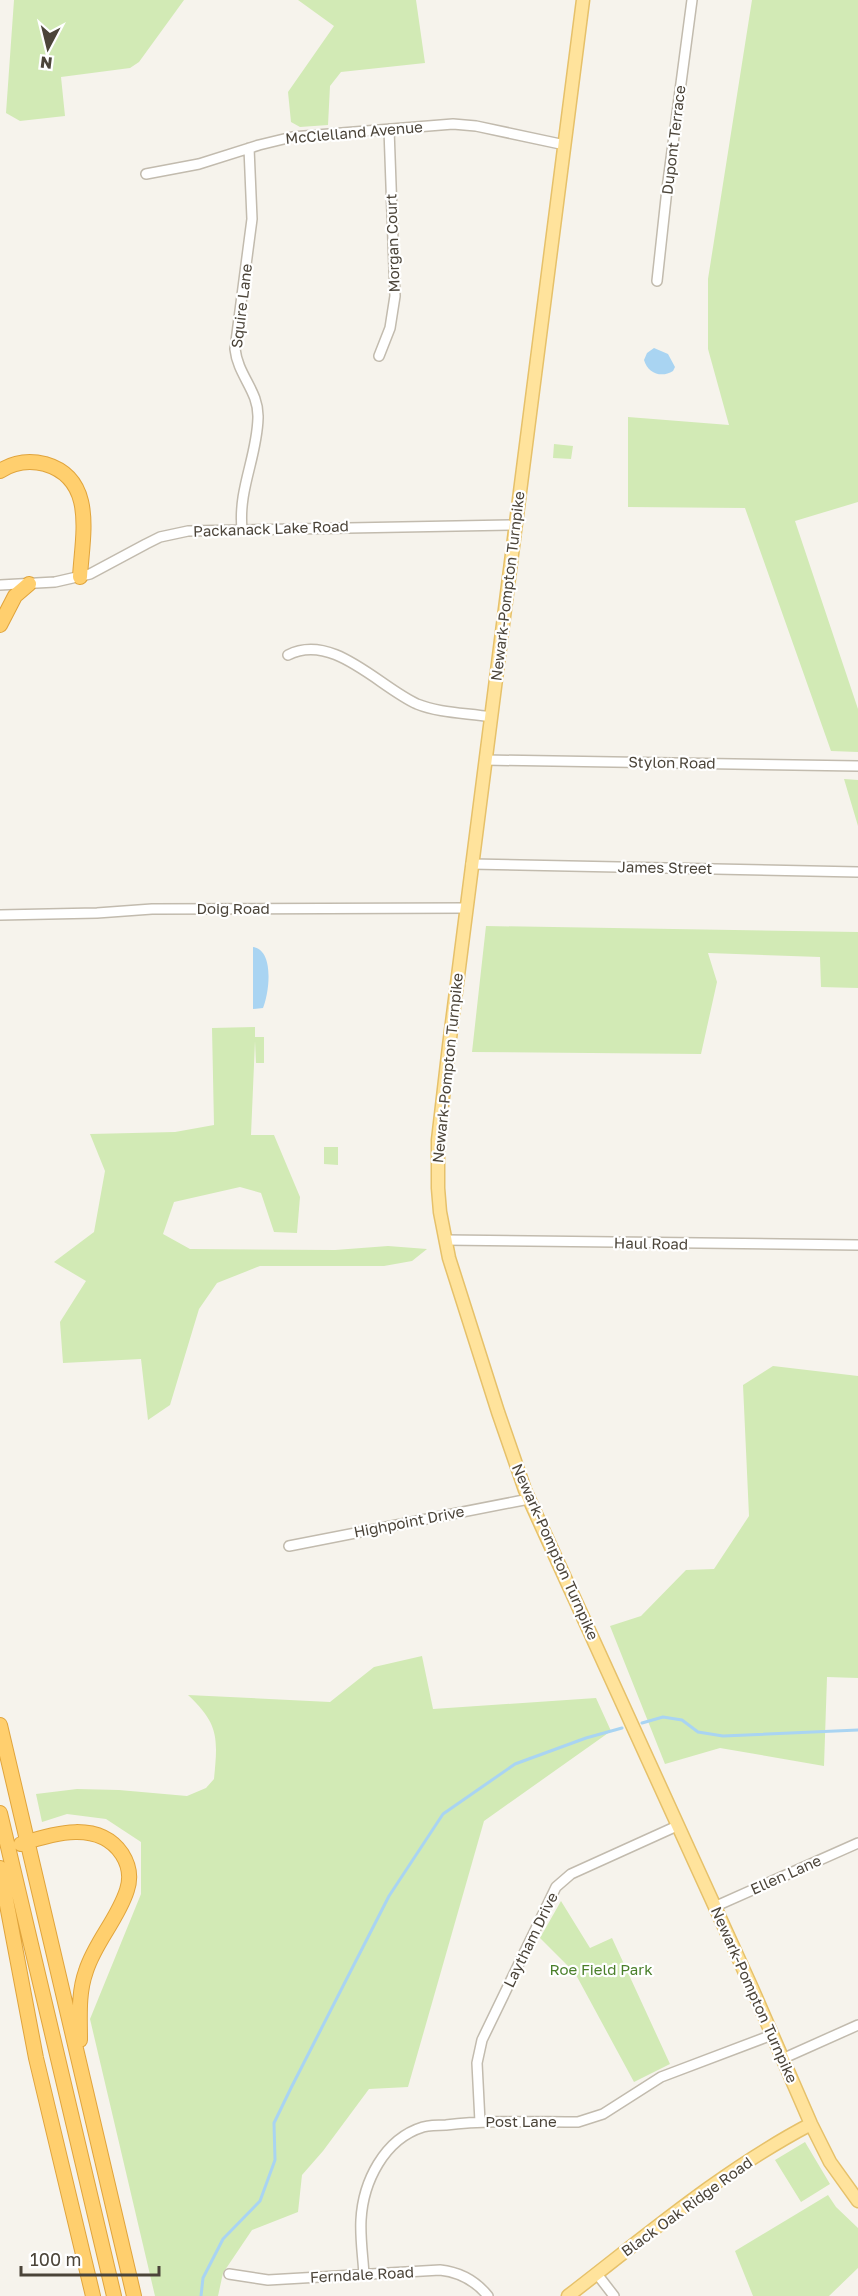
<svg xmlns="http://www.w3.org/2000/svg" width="858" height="2296" viewBox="0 0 858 2296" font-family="'Golos Text',sans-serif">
	<rect width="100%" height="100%" fill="#f6f3ec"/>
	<path fill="#d2eab5" d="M14,0H184L139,62L130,68L61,77L65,116L20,121L6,113Z
		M298,0H416L425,63L341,72L330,86L328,125L300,127L291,122L288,92L334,26Z
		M752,0H858V502L795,521L858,709V752L831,751L745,508L628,507V417L729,425L708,349V279Z
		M554,444L573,446L571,459L553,458Z
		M844,779L858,780V826Z
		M486,926L858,932V988L821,987L820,957L708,953L717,982L701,1054L472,1052Z
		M255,1027V1037H264V1063H256L255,1041L251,1135H274L300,1197L297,1233L274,1232L261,1193L240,1187L174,1202L163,1234L190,1249L335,1250L388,1246L427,1249L412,1261L384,1266H260L217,1283L199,1309L170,1405L148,1420L141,1359L63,1363L60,1322L86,1281L54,1262L94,1232L105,1171L90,1134L175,1132L214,1125L212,1028Z
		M324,1147H338V1165L324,1164Z
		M773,1366L858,1376V1678L827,1677L824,1766L720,1748L665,1764L610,1626L641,1616L686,1570L714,1569L749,1516L743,1385Z
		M422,1656L433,1709L596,1698L611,1731L484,1821L408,2087L369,2089L323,2151L302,2175L298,2212L252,2230L223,2273L218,2296H155L90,2019L141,1894V1842L106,1819L67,1814L42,1822L36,1794L77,1789L119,1790L187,1796L206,1788L214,1779C218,1738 219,1724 188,1695L330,1702L374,1667Z
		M561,1901L590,1948L612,1938L670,2064L634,2082L575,1973L540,1938Z
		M805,2142L830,2184L801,2202L775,2160Z
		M828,2195L836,2207L858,2228V2268L829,2296H753L735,2251Z"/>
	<path fill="#a9d4f2" d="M654,348L668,354L675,367L673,371C662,378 648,374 644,360L647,353Z
		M253,947C275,950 269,994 263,1008L253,1009Z"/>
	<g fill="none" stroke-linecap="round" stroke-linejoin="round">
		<path stroke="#a9d4f2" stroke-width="3" d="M642,1723L663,1717L682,1720L698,1732L723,1736L858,1730
			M201,2296L203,2278L223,2239L260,2201L275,2160L274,2123L291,2088L389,1896L443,1814L515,1764L586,1738L622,1728"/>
		<defs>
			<path id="minor" d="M146,174L199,164L259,145L292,137L453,124L476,126L565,145
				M657,281L667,189L692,0
				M379,356L390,328L395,296L389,129
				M242,529C238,489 257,457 258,418C259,391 238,376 235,349L252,219L249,148
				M0,585L55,582L90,574L146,544L160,537L188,531L516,525
				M288,655C333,632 379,687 417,704C439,713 467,713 491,717
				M485,760L858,766
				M471,864L858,872
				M0,915L97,913L152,909L466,908
				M445,1240L858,1245
				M289,1546L529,1499
				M714,1907L858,1843
				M782,2059L858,2025
				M480,2122L477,2063L482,2040L556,1887L571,1874L677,1826
				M229,2274L268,2280L440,2270C459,2272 475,2280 488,2296
				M597,2274L614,2296
				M364,2275C363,2257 360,2238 361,2220C363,2182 384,2139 423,2127C431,2125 438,2125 446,2125C489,2120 534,2122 578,2122L603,2114L661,2077L772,2035"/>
			<path id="major" d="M583,0L449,1046L438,1140V1188L440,1212L449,1258L498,1412L525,1490L751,1986L811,2124L830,2162L858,2201
				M568,2296C646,2236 723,2170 811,2124"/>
			<path id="highway" d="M0,471C14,462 29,460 45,464C97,479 82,537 80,577
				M0,625L15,596L29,584
				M0,1725L134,2296
				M0,1813L114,2296
				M21,1844C54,1833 99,1820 122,1854C129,1865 131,1878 127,1890C118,1919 95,1942 86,1971C78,1993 80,2017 80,2040
				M0,1868L36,2058L93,2296"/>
		</defs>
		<use href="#minor" stroke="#c2bbae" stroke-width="12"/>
		<use href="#major" stroke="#e6c16a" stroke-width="15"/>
		<use href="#highway" stroke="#e0a43c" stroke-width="16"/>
		<use href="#minor" stroke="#fff" stroke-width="9"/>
		<use href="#major" stroke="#ffe39c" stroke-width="12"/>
		<use href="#highway" stroke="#ffcf6e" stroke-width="14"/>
	</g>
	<g text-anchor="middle" stroke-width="4.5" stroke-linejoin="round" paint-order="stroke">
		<g font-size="15" fill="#4b4439" stroke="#fff">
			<text transform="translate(354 133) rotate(-5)" y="5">McClelland Avenue</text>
			<text transform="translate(674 140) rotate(-83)" y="5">Dupont Terrace</text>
			<text transform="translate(393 243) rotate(-92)" y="5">Morgan Court</text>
			<text transform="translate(242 306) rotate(-83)" y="5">Squire Lane</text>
			<text transform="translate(271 529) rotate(-2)" y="5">Packanack Lake Road</text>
			<text transform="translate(508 586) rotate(-83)" y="5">Newark-Pompton Turnpike</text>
			<text transform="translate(672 763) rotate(1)" y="5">Stylon Road</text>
			<text transform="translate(665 868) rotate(1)" y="5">James Street</text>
			<text x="233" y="914">Doig Road</text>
			<text transform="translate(448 1068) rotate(-84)" y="5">Newark-Pompton Turnpike</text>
			<text transform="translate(651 1244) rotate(1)" y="5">Haul Road</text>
			<text transform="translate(409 1522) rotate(-11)" y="5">Highpoint Drive</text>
			<text transform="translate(555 1552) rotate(66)" y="5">Newark-Pompton Turnpike</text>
			<text transform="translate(786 1875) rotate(-24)" y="5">Ellen Lane</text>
			<text transform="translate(531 1940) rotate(-64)" y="5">Laytham Drive</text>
			<text transform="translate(754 1995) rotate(66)" y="5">Newark-Pompton Turnpike</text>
			<text x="521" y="2127">Post Lane</text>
			<text transform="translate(687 2207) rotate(-36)" y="5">Black Oak Ridge Road</text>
			<text transform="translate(362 2275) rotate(-3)" y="5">Ferndale Road</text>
		</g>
		<g font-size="15" fill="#4a7f2a" stroke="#fff">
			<text x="601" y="1975">Roe Field Park</text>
		</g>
	</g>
	<g transform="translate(48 48) rotate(187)" stroke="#ffffff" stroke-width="4.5" paint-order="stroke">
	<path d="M0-4.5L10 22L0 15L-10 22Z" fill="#4b4439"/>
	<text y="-9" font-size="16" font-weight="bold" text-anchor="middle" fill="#4b4439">N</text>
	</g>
	<path d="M21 2266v9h138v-9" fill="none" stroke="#4b4439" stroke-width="3"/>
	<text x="30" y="2266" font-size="18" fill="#4b4439" stroke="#ffffff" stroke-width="4.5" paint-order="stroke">100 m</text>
</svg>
